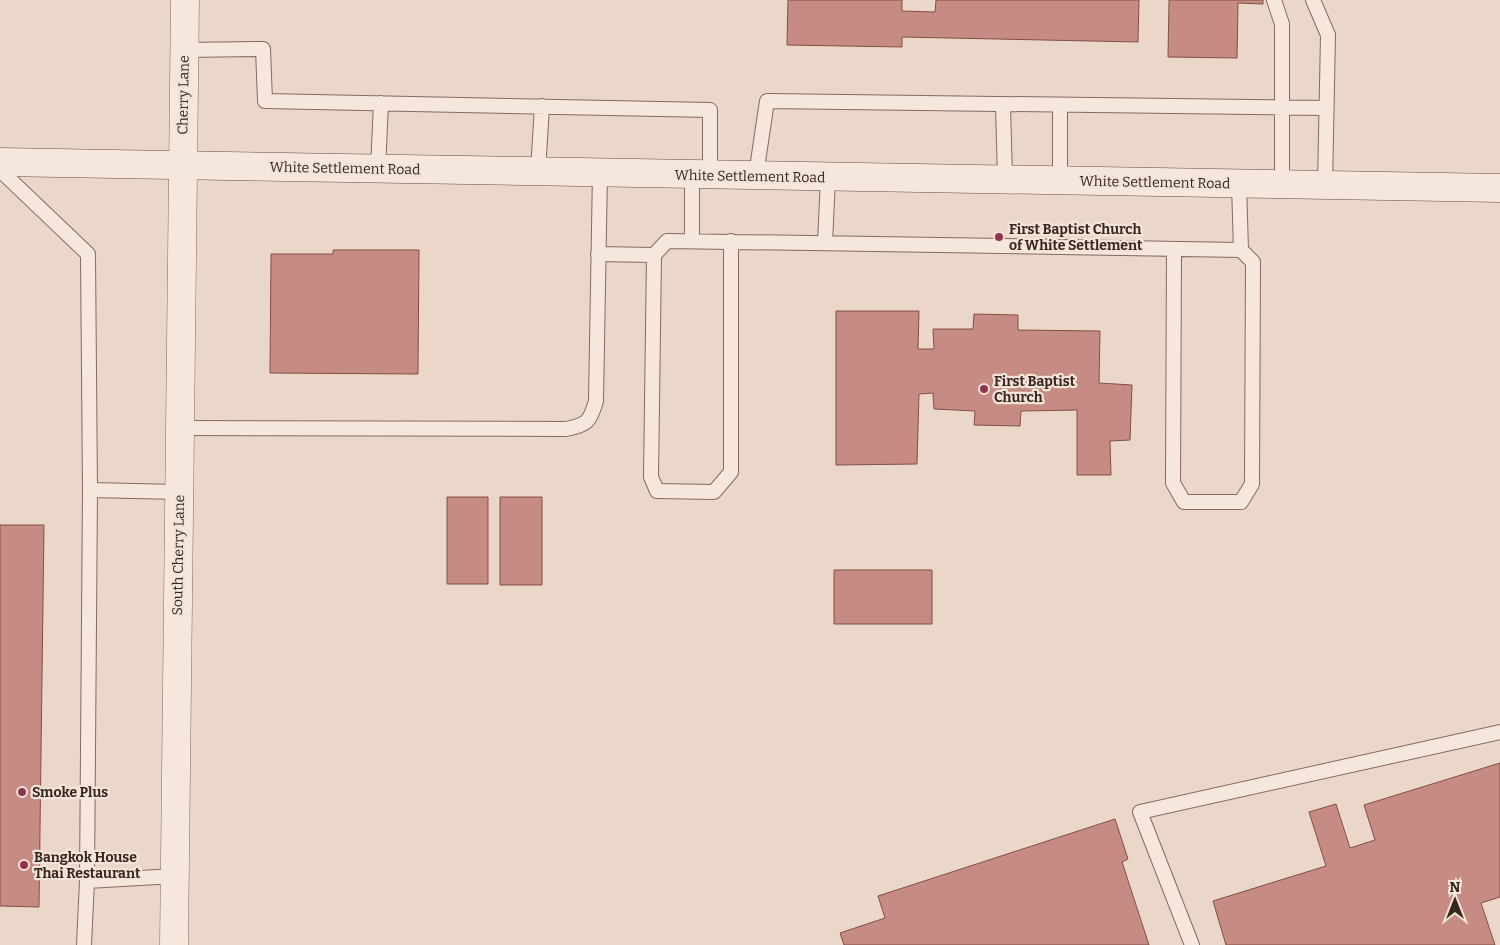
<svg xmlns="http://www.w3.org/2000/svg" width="1500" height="945" viewBox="0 0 1500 945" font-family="Bitter,serif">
	<rect width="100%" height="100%" fill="#ebd7c9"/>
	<path fill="#c68b82" stroke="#834e47" d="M788,0H902V11L935,12L936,0H1139L1138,42L902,37V47L787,45Z
		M1169,0H1263V4L1238,3L1237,58L1168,57Z
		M333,250H419L418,374L270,373L271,254H333Z
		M836,311H919L918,349H934L933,329H973L974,314L1018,315V330L1100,331L1099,383L1132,385L1130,440L1110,441L1111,475H1077V410L1021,411L1020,426L974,425L975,411L934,409L933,393L919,394L917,464L836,465Z
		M447,497H488V584H447Z
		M500,497H542V585H500Z
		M0,525H44L39,907L0,906Z
		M834,570H932V624H834Z
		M1500,763V897L1481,903L1495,945H1226L1213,901L1326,866L1309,812L1336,804L1350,848L1375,840L1364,805Z
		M1115,819L1128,859L1122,862L1149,945H844L840,933L885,918L878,896Z"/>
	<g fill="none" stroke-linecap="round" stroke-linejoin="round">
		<defs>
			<path id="service" d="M1274,0L1282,24V184
				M1313,0L1328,35L1325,185
				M185,50L263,49L265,101L710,110V174
				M1003,105L1005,179
				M1060,105V180
				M378,169L381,103
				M0,170L88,254L90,490L179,492
				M538,171L542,106
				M756,175L767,101L1325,108
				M692,241V174
				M731,241V472L714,492L657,491L651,477L654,255L667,241C858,244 1050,246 1241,250L1239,184
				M825,243L828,178
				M1174,249L1173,483L1184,502H1241L1252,484L1253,262L1241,250
				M598,254L654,255
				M179,428L566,429C587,425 590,422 596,401L600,172
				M90,490L87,881L175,876
				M84,945L87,881
				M1192,945L1140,812L1500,732"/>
			<path id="tertiary" d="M174,945L185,0"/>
			<path id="secondary" d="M0,162L1500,188"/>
		</defs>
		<use href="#service" stroke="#86695f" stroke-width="16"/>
		<use href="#tertiary" stroke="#86695f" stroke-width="29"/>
		<use href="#secondary" stroke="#684a42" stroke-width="29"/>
		<use href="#service" stroke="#f6e7dc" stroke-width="14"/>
		<use href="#tertiary" stroke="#f6e7dc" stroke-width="28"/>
		<use href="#secondary" stroke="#f6e7dc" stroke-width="28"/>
	</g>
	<g fill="#90344f" stroke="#f3e4d8" stroke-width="2">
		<circle cx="999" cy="237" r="5"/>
		<circle cx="984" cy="389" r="5"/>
		<circle cx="22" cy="792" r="5"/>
		<circle cx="24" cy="865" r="5"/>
	</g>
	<g text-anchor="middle" stroke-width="4.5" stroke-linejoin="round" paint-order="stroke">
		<g font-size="14" fill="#382621" stroke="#f3e4d8">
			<text transform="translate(183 95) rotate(-89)" y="5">Cherry Lane</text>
			<text transform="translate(345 168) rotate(1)" y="5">White Settlement Road</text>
			<text transform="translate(750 176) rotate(1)" y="5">White Settlement Road</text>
			<text transform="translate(1155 182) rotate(1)" y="5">White Settlement Road</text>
			<text transform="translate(178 555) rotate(-89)" y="5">South Cherry Lane</text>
		</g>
		<g font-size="14" font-weight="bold" fill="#382621" stroke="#f3e4d8" text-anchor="start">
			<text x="1009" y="234">First Baptist Church<tspan x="1009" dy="16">of White Settlement</tspan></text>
			<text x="994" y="386">First Baptist<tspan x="994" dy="16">Church</tspan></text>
			<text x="32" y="797">Smoke Plus</text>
			<text x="34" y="862">Bangkok House<tspan x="34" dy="16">Thai Restaurant</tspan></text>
		</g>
	</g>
	<g transform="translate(1455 900)" stroke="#f3e4d8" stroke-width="4" paint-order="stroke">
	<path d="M0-4L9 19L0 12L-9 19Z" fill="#382621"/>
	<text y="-8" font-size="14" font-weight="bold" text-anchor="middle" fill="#382621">N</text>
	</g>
</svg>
